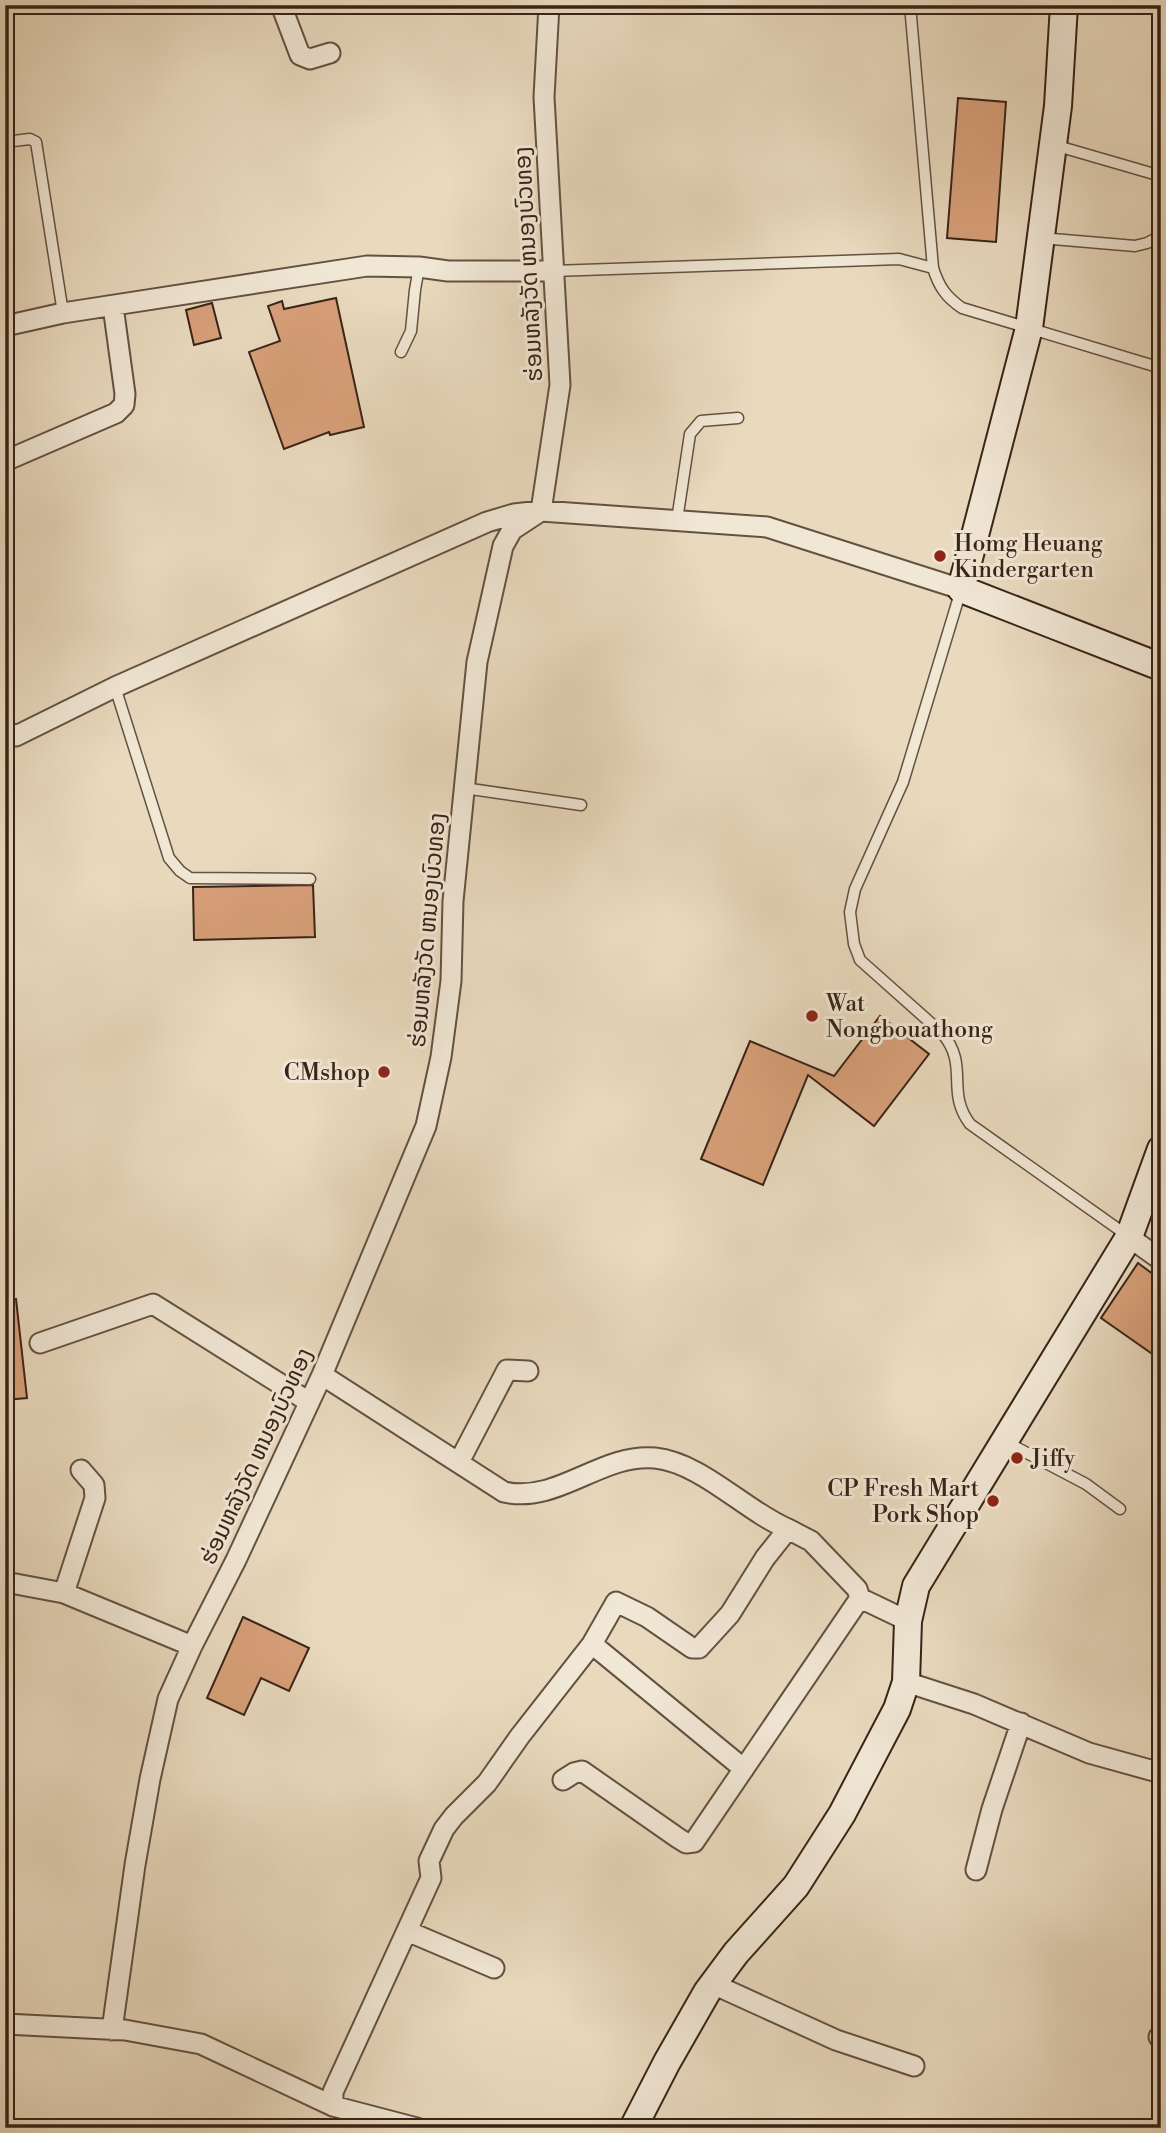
<svg xmlns="http://www.w3.org/2000/svg" width="1166" height="2133" viewBox="0 0 1166 2133" font-family="'Libre Bodoni','Noto Sans Lao',serif">
	<rect width="100%" height="100%" fill="#e9dabe"/>
	<filter id="stains"><feTurbulence type="fractalNoise" baseFrequency=".00286" numOctaves="4"/><feColorMatrix values="0 0 0 0 .2 0 0 0 0 .09 0 0 0 0 .02 0 0 0 .5 -.17"/></filter>
	<radialGradient id="worn" r=".72"><stop offset=".6" stop-color="#630" stop-opacity="0"/><stop offset="1" stop-color="#630" stop-opacity=".3"/></radialGradient>
	<path fill="#d8a07a" stroke="#382318" stroke-width="2" d="M958,98L1006,102L996,242L947,238Z
		M336,298L364,427L330,435L329,432L284,449L249,352L280,341L268,306L282,301L284,309Z
		M212,303L221,338L194,345L186,310Z
		M313,885L315,937L194,940L193,887Z
		M880,1016L929,1054L874,1126L808,1075L763,1185L701,1159L750,1041L834,1076Z
		M1138,1263L1161,1280V1360L1101,1318Z
		M5,1299H16L27,1398L5,1400Z
		M243,1617L309,1648L289,1691L261,1678L244,1715L207,1698Z"/>
	<g fill="none" stroke-linecap="round" stroke-linejoin="round">
		<defs>
			<path id="lane" d="M910,5L933,268
				M5,142L30,139L36,142L63,313
				M1054,145L1161,176
				M1041,238L1135,246L1147,243L1157,238L1161,226
				M553,271L899,259L933,268C939,287 946,297 962,308L1161,368
				M401,352L411,331L415,290L419,267
				M677,520L690,434L701,421L738,418
				M961,590L903,782L855,889L850,912L854,944L860,960L942,1033C970,1066 945,1091 970,1124L1128,1236
				M115,687L169,858L180,871L190,878L310,879
				M464,788L581,805
				M1006,1442L1086,1484L1120,1509"/>
			<path id="street" d="M281,5L300,55L310,59L330,53
				M5,326L63,313L367,266L419,267L448,271H553
				M5,461L116,413L124,405L125,394L113,306
				M5,731L16,736L115,687L487,522L514,514L541,511L767,527L961,589
				M1129,1237L1161,1260
				M40,1343L153,1304L309,1402
				M322,1375L504,1492C558,1504 601,1453 655,1458C702,1463 745,1511 788,1529
				M459,1462L507,1370L528,1371
				M5,1582L64,1593L192,1646
				M64,1593L95,1498L94,1485L81,1470
				M592,1644L616,1602L647,1617L692,1648H699L730,1614L765,1558L788,1529L811,1541L857,1589L860,1598L908,1621
				M906,1682L974,1704L1089,1753L1161,1773
				M563,1780L574,1773L582,1771L678,1838L686,1843L694,1842L860,1598
				M976,1870L992,1809L1021,1723
				M407,1931L494,1968
				M713,1984L836,2040L914,2066
				M5,2024L125,2030L201,2044L333,2106L417,2128
				M112,2030L135,1865L150,1779L168,1699L192,1646L236,1560L322,1375L426,1126L441,1057L451,981L453,901L477,662L503,546L512,530L541,511L560,385L544,97L549,5
				M1159,2037L1161,2039
				M333,2106V2092L431,1878L429,1861L444,1829L454,1816L487,1783L520,1736L592,1644L744,1769"/>
			<path id="secondary" d="M1064,5L1058,106L1029,328L961,589L1161,667
				M633,2128L667,2062L707,1992L736,1953L796,1886L842,1814L897,1709L906,1682L908,1621L916,1586L1129,1237L1161,1149"/>
		</defs>
		<use href="#lane" stroke="#645142" stroke-width="13"/>
		<use href="#street" stroke="#645142" stroke-width="23"/>
		<use href="#secondary" stroke="#382318" stroke-width="30"/>
		<use href="#lane" stroke="#f1e7d5" stroke-width="10"/>
		<use href="#street" stroke="#f1e7d5" stroke-width="19"/>
		<use href="#secondary" stroke="#f1e7d5" stroke-width="26"/>
	</g>
	<g fill="#8f2418" stroke="#f1e7d5" stroke-width="2.5">
		<circle cx="940" cy="556" r="7"/>
		<circle cx="812" cy="1016" r="7"/>
		<circle cx="384" cy="1072" r="7"/>
		<circle cx="1017" cy="1458" r="7"/>
		<circle cx="993" cy="1501" r="7"/>
	</g>
	<g text-anchor="middle" stroke-width="6" stroke-linejoin="round" paint-order="stroke">
		<g font-size="23" fill="#382318" stroke="#f1e7d5">
			<text transform="translate(528 264) rotate(-93)" y="8">ຮ່ອມຫລັງວັດ ຫນອງບົວທອງ</text>
			<text transform="translate(427 930) rotate(-85)" y="8">ຮ່ອມຫລັງວັດ ຫນອງບົວທອງ</text>
			<text transform="translate(256 1456) rotate(-65)" y="8">ຮ່ອມຫລັງວັດ ຫນອງບົວທອງ</text>
		</g>
		<g font-size="23" fill="#382318" stroke="#f1e7d5" text-anchor="start">
			<text x="954" y="551">Homg Heuang<tspan x="954" dy="26">Kindergarten</tspan></text>
			<text x="826" y="1011">Wat<tspan x="826" dy="26">Nongbouathong</tspan></text>
			<text x="370" y="1080" text-anchor="end">CMshop</text>
			<text x="1031" y="1466">Jiffy</text>
			<text x="979" y="1496" text-anchor="end">CP Fresh Mart<tspan x="979" dy="26">Pork Shop</tspan></text>
		</g>
	</g>
	<rect width="1166" height="2133" fill="none" stroke="#e9dabe" stroke-width="28"/>
	<rect x="7" y="7" width="1152" height="2119" fill="none" stroke="#382318" stroke-width="3.5"/>
	<rect x="14" y="14" width="1138" height="2105" fill="none" stroke="#382318" stroke-width="2"/>
	<rect width="100%" height="100%" filter="url(#stains)"/>
	<rect width="100%" height="100%" fill="url(#worn)"/>
</svg>
